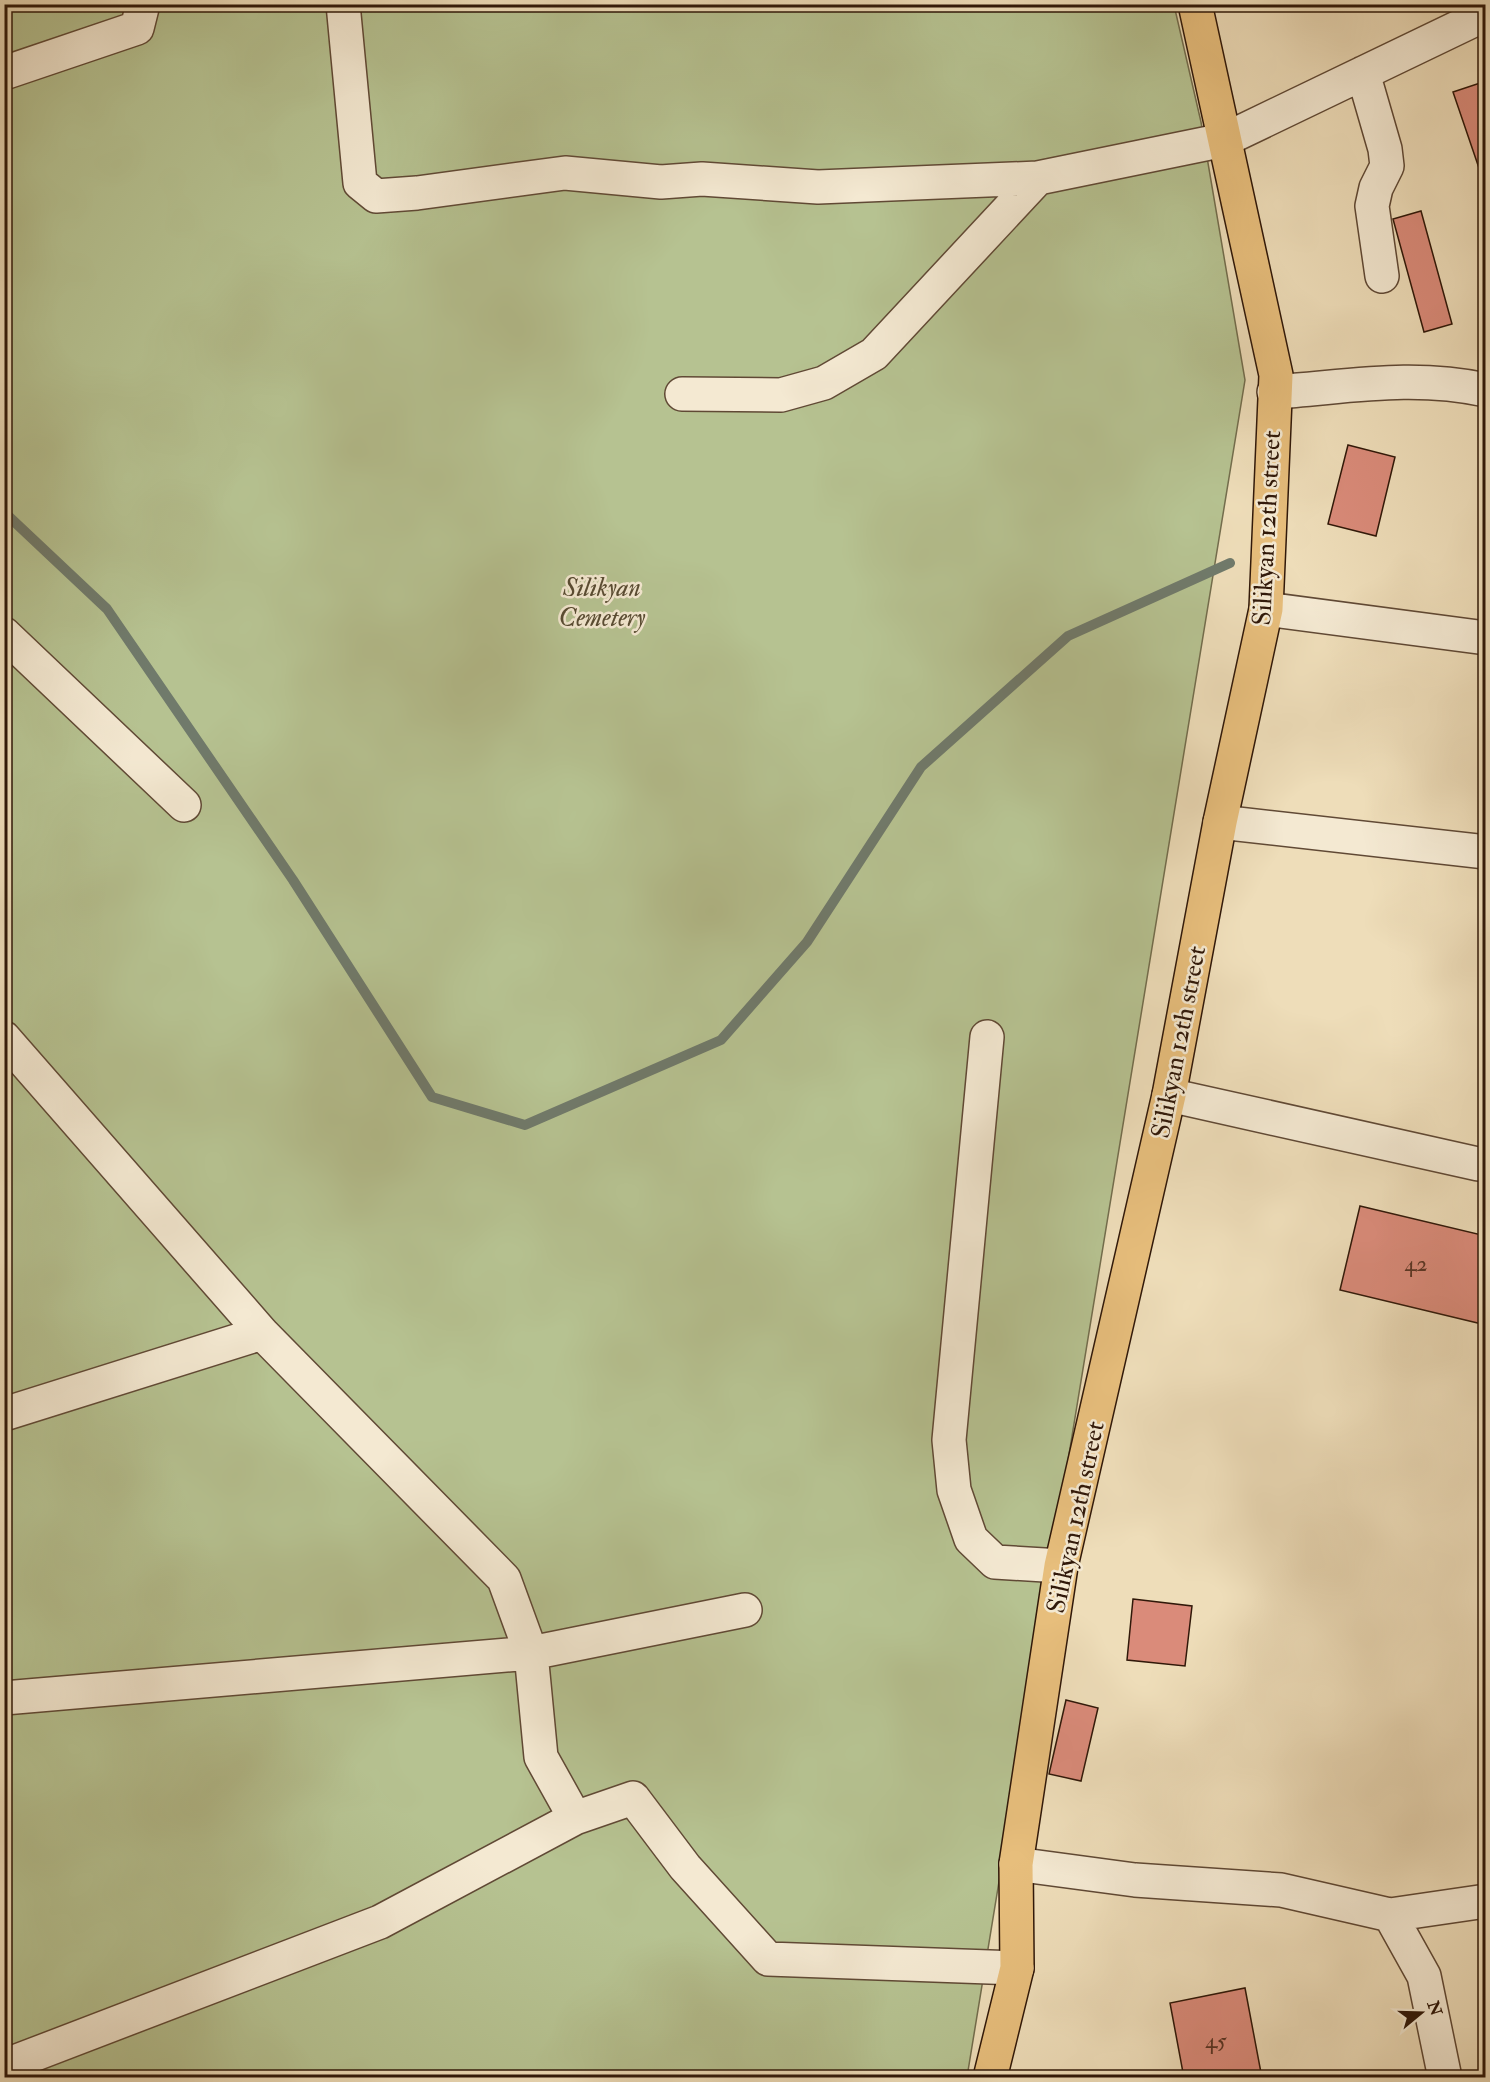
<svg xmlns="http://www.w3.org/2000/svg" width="1490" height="2082" viewBox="0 0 1490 2082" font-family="'IM FELL Double Pica',serif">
	<rect width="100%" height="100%" fill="#eeddb9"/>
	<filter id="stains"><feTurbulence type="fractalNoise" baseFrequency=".00333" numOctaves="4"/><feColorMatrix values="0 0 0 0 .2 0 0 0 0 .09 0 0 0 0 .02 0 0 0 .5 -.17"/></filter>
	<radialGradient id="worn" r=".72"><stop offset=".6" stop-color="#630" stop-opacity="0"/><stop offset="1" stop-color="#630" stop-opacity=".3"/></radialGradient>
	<path fill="#b6c291" stroke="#736d4d" stroke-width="1.5" d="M5,5H1174L1201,122L1245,380L967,2077L5,2078Z"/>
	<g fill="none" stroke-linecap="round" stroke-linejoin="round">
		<path stroke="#707a6b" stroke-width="10" d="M4,512L107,609L293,880L432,1097L525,1125L721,1040L807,942L921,767L1068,636L1230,563"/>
	</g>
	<path fill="#da8b7a" stroke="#301809" stroke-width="1.5" d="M1486,81V169L1480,171L1453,92Z
		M1421,211L1452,324L1424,332L1393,219Z
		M1348,445L1395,457L1376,536L1328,524Z
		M1360,1206L1486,1236V1325L1340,1290Z
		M1133,1599L1192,1606L1185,1666L1127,1660Z
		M1066,1700L1098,1708L1081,1781L1049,1774Z
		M1245,1988L1262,2078H1184L1170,2003Z"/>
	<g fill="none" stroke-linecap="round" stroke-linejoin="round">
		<defs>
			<path id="minor" d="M343,4L360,183L376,196L417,193L565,173L661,182L702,179L818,187L1038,178L1224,140L1486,14
				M4,73L137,28L143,4
				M1363,73L1385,149L1387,166L1376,188L1372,206L1382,276
				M1274,392C1348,387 1411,374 1486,390
				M682,394L781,395L824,383L874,354L1038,178
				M1266,609L1486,638
				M4,634L184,805
				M1220,822L1486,852
				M987,1037L949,1440L954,1490L971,1539L995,1562L1061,1566
				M4,1038L262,1333L504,1579L531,1653L541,1757L575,1818L633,1798L685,1867L768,1959L1017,1968
				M1169,1095L1478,1164
				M4,1414L262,1333
				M4,1698L531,1653L745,1610
				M1016,1864L1135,1880L1281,1890L1390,1915L1486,1901
				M1390,1915L1424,1976L1445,2078
				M4,2066L380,1922L575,1818"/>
			<path id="major" d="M990,2078L1017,1968L1016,1864L1061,1566L1169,1095L1220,822L1266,609L1276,375L1195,4"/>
		</defs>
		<use href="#minor" stroke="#604935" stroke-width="36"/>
		<use href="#major" stroke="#301809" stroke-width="36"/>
		<use href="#minor" stroke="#f4e9d2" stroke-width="33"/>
		<use href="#major" stroke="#e7be7c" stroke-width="33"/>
	</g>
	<g text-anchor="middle" stroke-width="5" stroke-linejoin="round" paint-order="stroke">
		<g font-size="22" fill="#5a3525">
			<text x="1416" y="1271">42</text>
			<text x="1216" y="2048">45</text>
		</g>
		<g font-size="26" fill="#301809" stroke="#f4e9d2">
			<text transform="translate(1266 528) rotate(-87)" y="9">Silikyan 12th street</text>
			<text transform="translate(1178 1042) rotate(-79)" y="9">Silikyan 12th street</text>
			<text transform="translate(1075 1517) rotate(-78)" y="9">Silikyan 12th street</text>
		</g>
		<g font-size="26" font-style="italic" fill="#584b32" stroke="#f4e9d2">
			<text x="602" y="596">Silikyan<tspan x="602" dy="30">Cemetery</tspan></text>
		</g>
	</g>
	<rect width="1490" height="2082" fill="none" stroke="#eeddb9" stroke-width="24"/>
	<rect x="6" y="6" width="1478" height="2070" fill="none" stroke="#301809" stroke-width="3"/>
	<rect x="12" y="12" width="1466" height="2058" fill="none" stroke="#301809" stroke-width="1.5"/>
	<g transform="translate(1421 2013) rotate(71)" stroke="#f4e9d2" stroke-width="4.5" paint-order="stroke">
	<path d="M0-4.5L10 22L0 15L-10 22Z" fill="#301809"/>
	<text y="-9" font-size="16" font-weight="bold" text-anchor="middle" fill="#301809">N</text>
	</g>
	<rect width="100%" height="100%" filter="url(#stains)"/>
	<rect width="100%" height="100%" fill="url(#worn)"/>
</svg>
